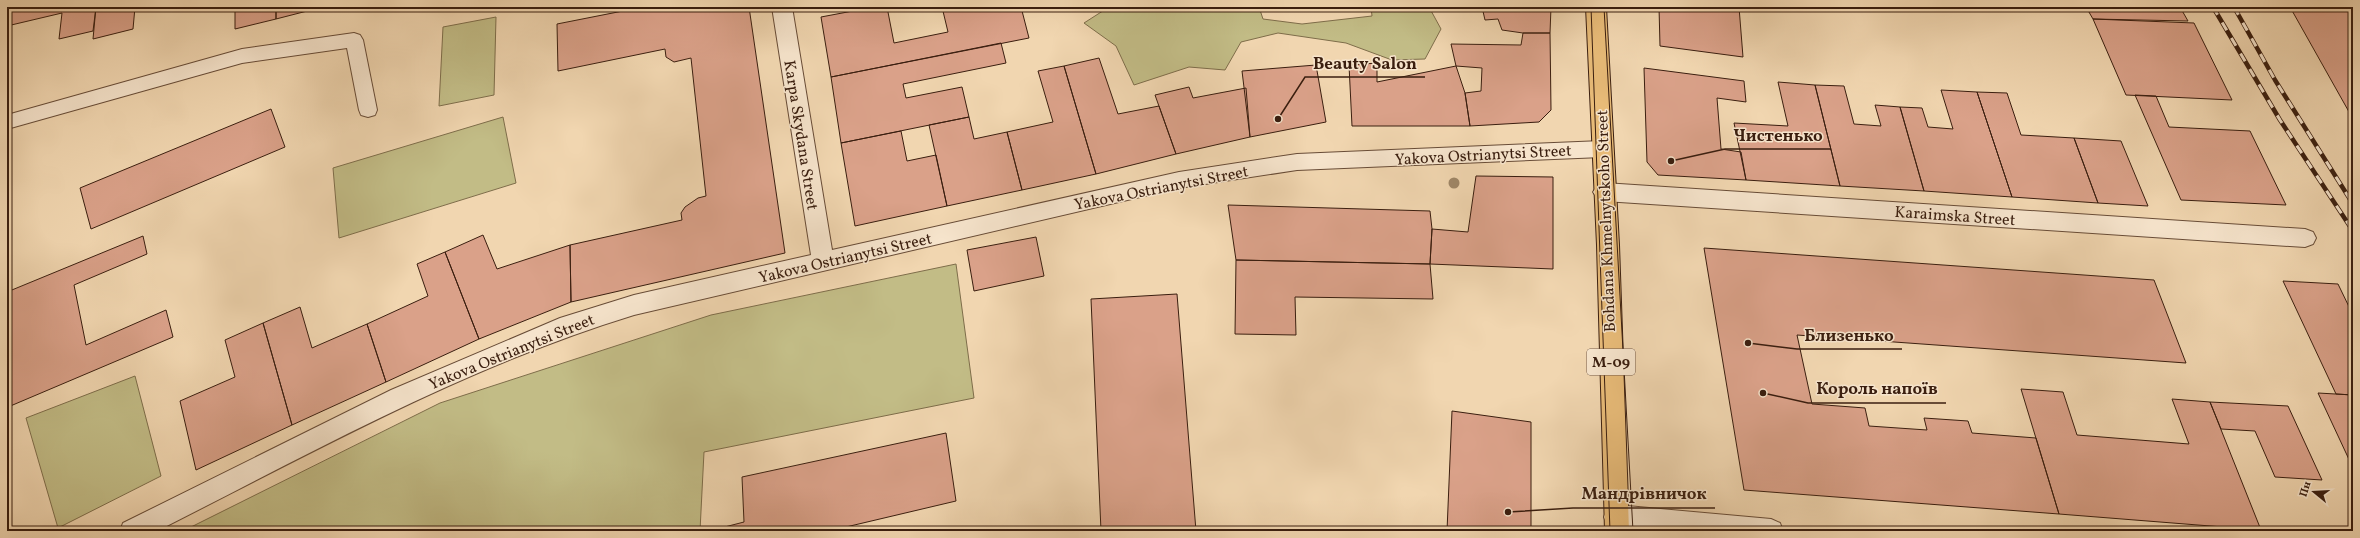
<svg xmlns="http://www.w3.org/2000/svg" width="2360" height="538" viewBox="0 0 2360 538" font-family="Vollkorn,serif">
	<rect width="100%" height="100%" fill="#f1d6b0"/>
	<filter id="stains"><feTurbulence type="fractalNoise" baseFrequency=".005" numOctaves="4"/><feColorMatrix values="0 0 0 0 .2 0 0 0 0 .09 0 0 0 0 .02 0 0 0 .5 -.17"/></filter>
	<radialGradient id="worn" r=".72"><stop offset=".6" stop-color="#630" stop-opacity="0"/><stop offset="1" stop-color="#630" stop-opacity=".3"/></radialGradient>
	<path fill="#c2bc86" stroke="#7e6d4a" d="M1109,7H1259L1263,19L1302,24L1372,16L1371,7H1429L1441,29L1425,59L1392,60L1346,43L1278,33L1241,42L1225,70L1189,67L1134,85L1116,46L1084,23Z
		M496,17L494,95L439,106L443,27Z
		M503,117L516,183L339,238L333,168Z
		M956,264L974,398L704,452L700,531H183L440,403L711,315Z
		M135,376L161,476L58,528L26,418Z"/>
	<path fill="#daa189" stroke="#3a1e0f" d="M7,7H96L93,31L59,39L62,13L7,26Z
		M96,7H135L133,29L93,39Z
		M235,7H276V19L235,29Z
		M276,7H315V9L276,19Z
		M643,7H749L785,253L571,302L570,245L682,220L681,213L685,207L698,198L706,196L691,58L674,62L666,57L665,49L558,71L557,24Z
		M874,7H887L894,43L948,32L942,7H1021L1029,38L831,77L821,17Z
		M1268,7H1336L1268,11Z
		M1482,7H1551L1550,33H1523L1502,30L1498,19L1485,20Z
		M1659,7H1739L1743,57L1660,46Z
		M2086,7H2180L2188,21L2093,19Z
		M2290,7H2350L2353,13V119Z
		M2093,19L2194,23L2232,100L2126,95Z
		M1523,33H1550L1551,110L1539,122L1470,126L1465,93L1481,91L1482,68L1456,66L1451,44L1521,45Z
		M1001,43L1006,63L903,84L906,98L962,87L969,117L841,143L831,77Z
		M1099,58L1118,114L1159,106L1176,154L1096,174L1064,66Z
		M1377,63V82L1456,66L1465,93L1470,126H1352L1349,65Z
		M1316,65L1326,122L1250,137L1242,71Z
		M1064,66L1096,174L1022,190L1007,132L1053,122L1038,71Z
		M1644,68L1744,81L1746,102L1717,98L1721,149L1741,152L1746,180L1658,175L1647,162Z
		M1778,82L1815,85L1840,186L1746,180L1734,123L1788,126Z
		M1815,85L1844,86L1854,124L1881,126L1875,105L1900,107L1924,191L1840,186Z
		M1189,87L1193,98L1246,88L1250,137L1176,154L1155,95Z
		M1941,90L1977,92L2012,197L1924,191L1900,107L1922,108L1928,127L1953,129Z
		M1977,92L2007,93L2021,135L2074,138L2098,203L2012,197Z
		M2135,95L2156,96L2169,127L2250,131L2286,205L2181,200Z
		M271,109L285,147L91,229L80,188Z
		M969,117L974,139L1007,132L1022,190L947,206L929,125Z
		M901,131L907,161L936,155L947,206L855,226L841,143Z
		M2074,138L2121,141L2148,206L2098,203Z
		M1476,176L1553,177V269L1430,264L1432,229L1468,232Z
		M1228,205L1430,211L1432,229L1430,264L1236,260Z
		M483,235L497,269L570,245L571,302L479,339L445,252Z
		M143,236L147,254L74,285L86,345L166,310L173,337L8,407L7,292Z
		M1036,237L1044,276L974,291L967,250Z
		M1704,248L2154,280L2186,363L1797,335L1812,404L1865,408L1869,426L1927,430L1924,418L1968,421L1972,433L2036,438L2059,514L1744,490Z
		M445,252L479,339L386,382L367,324L428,296L417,264Z
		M1236,260L1430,264L1433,299L1295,297L1296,335L1235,334Z
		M2283,281L2338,284L2353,315V395L2336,394Z
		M1177,294L1196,531H1101L1091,299Z
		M300,307L312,348L367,324L386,382L292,425L263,323Z
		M263,323L292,425L196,470L180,401L235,377L225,340Z
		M2021,389L2063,392L2077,435L2189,444L2172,399L2210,402L2261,530L2059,514Z
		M2318,393L2353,395V468Z
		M2210,402L2288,406L2322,480L2275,477L2255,431L2221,429Z
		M1452,411L1531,422V531H1447Z
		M946,433L956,501L829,531H709L744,522L742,477Z"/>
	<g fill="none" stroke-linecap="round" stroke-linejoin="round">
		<defs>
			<path id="lane" d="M354,33L360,35L363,40L377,110L375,115L368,117L361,115L359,110L347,48L242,63L7,129V115L242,49Z"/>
			<path id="street" d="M772,7H792L832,250L1179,172L1297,154L1602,141L1609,143L1612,149L1609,155L1602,157L1297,170L1179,188L634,315C467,366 313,452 157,531H120L123,523L391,390L560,318L634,295L811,255Z
				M1604,183L2305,229L2313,232L2316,238L2313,244L2305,247L1604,201L1597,198L1593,192L1597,186Z
				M1616,505L1771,519L1780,523L1783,531H1641L1616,529L1607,525L1604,517L1607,509Z"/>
			<path id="primary" d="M1586,7H1606L1619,245L1629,531H1605L1597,245Z"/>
		</defs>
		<use href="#lane" stroke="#684c37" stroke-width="2"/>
		<use href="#street" stroke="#684c37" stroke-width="2"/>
		<use href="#primary" stroke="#3a1e0f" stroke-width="2"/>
		<use href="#lane" fill="#f6e4cc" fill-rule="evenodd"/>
		<use href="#street" fill="#f6e4cc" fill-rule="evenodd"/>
		<use href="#primary" fill="#e8bb78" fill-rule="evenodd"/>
		<path stroke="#3a1e0f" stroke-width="1" d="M1591,7L1610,531
			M1604,7L1633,531"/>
		<defs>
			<path id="rail" d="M2213,7L2280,120L2353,231
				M2234,7L2275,80L2353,204"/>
		</defs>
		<use href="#rail" stroke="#3a1e0f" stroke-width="4.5"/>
		<use href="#rail" stroke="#f6e4cc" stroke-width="3" stroke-dasharray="9" stroke-linecap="butt"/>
	</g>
	<circle fill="#9f8768" cx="1454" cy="183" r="5.5"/>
	<g text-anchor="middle" stroke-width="3" stroke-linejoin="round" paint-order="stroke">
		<rect fill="#f6e4cc" stroke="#725948" stroke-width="1" x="1587" y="349" width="48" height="26" rx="3"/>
		<g font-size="15" font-weight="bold" fill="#3a1e0f">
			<text x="1611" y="367">М-09</text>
		</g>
		<g font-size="16" fill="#3a1e0f" stroke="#f6e4cc">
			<text transform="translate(802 135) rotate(81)" y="6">Karpa Skydana Street</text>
			<text transform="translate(1483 154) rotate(-3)" y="6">Yakova Ostrianytsi Street</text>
			<text transform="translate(1161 187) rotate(-11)" y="6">Yakova Ostrianytsi Street</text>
			<text transform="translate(1955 215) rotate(4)" y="6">Karaimska Street</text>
			<text transform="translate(1605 221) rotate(-92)" y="6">Bohdana Khmelnytskoho Street</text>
			<text transform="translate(845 257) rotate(-13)" y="6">Yakova Ostrianytsi Street</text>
			<text transform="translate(511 351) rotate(-22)" y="6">Yakova Ostrianytsi Street</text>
		</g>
	</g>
	<path fill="none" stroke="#3a1e0f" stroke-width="1.5" d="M1278 119L1305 77H1425M1671 161L1725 149H1831M1748 343L1797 349H1902M1763 393L1808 403H1946M1508 512L1573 508H1715"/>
	<g fill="#3a1e0f" stroke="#f6e4cc" stroke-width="1.5">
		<circle cx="1278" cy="119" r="4"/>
		<circle cx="1671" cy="161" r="4"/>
		<circle cx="1748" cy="343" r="4"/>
		<circle cx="1763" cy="393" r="4"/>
		<circle cx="1508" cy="512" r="4"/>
	</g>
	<g font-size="17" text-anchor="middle" font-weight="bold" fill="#3a1e0f" stroke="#f6e4cc" stroke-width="3" stroke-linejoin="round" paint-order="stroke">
		<text x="1365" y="69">Beauty Salon</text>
		<text x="1778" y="141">Чистенько</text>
		<text x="1849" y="341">Близенько</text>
		<text x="1877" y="394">Король напоїв</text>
		<text x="1644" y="499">Мандрівничок</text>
	</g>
	<rect width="2360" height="538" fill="none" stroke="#f1d6b0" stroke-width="24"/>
	<rect x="8" y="8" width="2344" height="522" fill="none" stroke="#3a1e0f" stroke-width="2"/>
	<rect x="12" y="12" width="2336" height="514" fill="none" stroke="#3a1e0f"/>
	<g transform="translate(2314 492) rotate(288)" stroke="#f6e4cc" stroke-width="3" paint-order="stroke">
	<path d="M0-3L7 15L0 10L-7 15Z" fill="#3a1e0f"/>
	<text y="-6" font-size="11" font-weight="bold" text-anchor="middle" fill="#3a1e0f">Пн</text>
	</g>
	<rect width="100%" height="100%" filter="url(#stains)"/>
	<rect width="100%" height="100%" fill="url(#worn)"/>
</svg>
